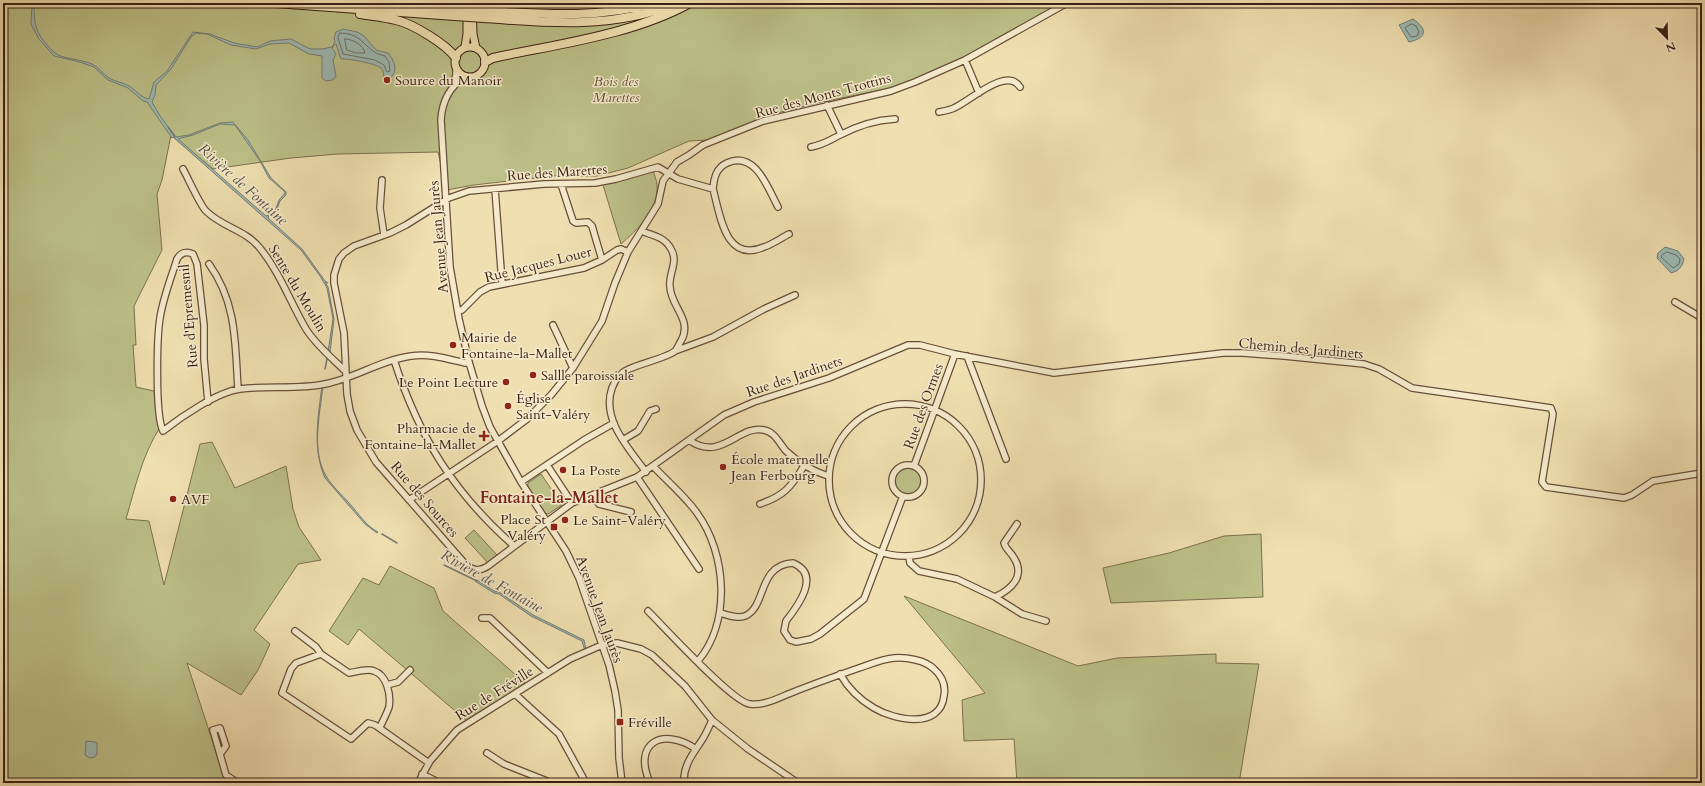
<svg xmlns="http://www.w3.org/2000/svg" width="1705" height="786" viewBox="0 0 1705 786" font-family="Cardo,serif">
	<rect width="100%" height="100%" fill="#f0e0b1"/>
	<filter id="stains"><feTurbulence type="fractalNoise" baseFrequency=".005" numOctaves="4"/><feColorMatrix values="0 0 0 0 .2 0 0 0 0 .09 0 0 0 0 .02 0 0 0 .5 -.17"/></filter>
	<radialGradient id="worn" r=".72"><stop offset=".6" stop-color="#630" stop-opacity="0"/><stop offset="1" stop-color="#630" stop-opacity=".3"/></radialGradient>
	<path fill="#bdc189" stroke="#7c704e" d="M3,3H1064L957,61L913,81L891,88L817,103L781,112L709,140L689,141L628,168L597,176H553L474,185L447,190L438,152L338,154L291,158L213,169L171,135L162,180L157,194L162,250L134,306L136,345H133L136,387L154,391L159,429C142,456 135,488 126,519L149,521L164,585L200,444L212,442L235,488L286,466L293,509L299,527L321,560L298,564L254,630L270,644L258,670L241,695L187,663L226,783H3Z
		M653,170C654,175 657,180 657,185C659,209 637,230 621,244L603,185Z
		M894 481a14 14 0 1 1 28 0a14 14 0 1 1-28 0Z
		M541,474L562,505L548,514L545,513L528,487V483Z
		M474,530L497,555L488,563L465,538Z
		M1261,534L1263,597L1111,603L1103,568L1169,553L1224,536Z
		M390,566L434,588L443,611L525,683L467,721L359,629L348,645L329,631L363,578L379,585Z
		M904,596L1078,666L1117,658L1216,654V663L1259,664L1239,783H1017L1014,739L964,741L962,700L985,693Z"/>
	<path fill="#9dbbb5" stroke="#757d74" fill-rule="evenodd" d="M32,3H34C34,28 36,34 54,52C60,59 82,59 92,64C99,67 103,74 109,78C115,82 123,82 129,86C136,90 141,98 149,99L154,82L167,71L193,32L210,34L234,43L257,47L270,41L291,39L310,49H322L332,47L335,42L334,38L336,32L343,29L357,32L364,36L376,50L388,53C394,60 399,71 390,78L389,82H384C384,78 384,72 382,69C379,64 347,58 341,59L336,44L332,48L336,54L333,60L336,76L333,80L326,81L322,78V56L309,54L289,43L270,44L256,49L231,45L207,34L196,33L191,37L171,69L156,85L155,95L152,102L160,116L176,137L189,135L220,123L233,122L248,140L271,178L286,192V195L280,201L276,212L269,215L268,218L302,249L325,281L328,283L325,282L328,287L334,319L330,353L328,352L333,319L327,288L320,276L301,250L173,137L172,138L147,102L143,101L128,88L108,80L94,67L80,62L54,56L39,39L33,28L31,24ZM220,124L235,125L260,161L269,178L285,192V193L279,200L275,211L266,216L178,139L193,135Z
		M1413,19C1428,29 1427,38 1409,42L1399,25Z
		M1665,247L1678,251L1684,259C1682,267 1679,271 1671,273L1657,258L1658,253Z
		M322,386H323C320,414 311,450 326,476C332,486 342,495 350,504C359,514 366,526 378,532L377,533L365,524L325,478C312,448 318,417 322,386Z
		M477,580L494,591L499,592L533,615L584,640L586,650L585,651L582,641L531,616L499,594L494,593L475,581Z
		M86,741L95,742L97,743V754L95,757L90,758L85,755Z"/>
	<g fill="none" stroke-linecap="round" stroke-linejoin="round">
		<path stroke="#6c6d64" stroke-width="1" d="M1412,24L1416,26L1419,32L1417,36L1411,37L1405,28Z
			M340,33C365,33 364,52 385,56L389,62L390,71L387,72L384,65L375,60L343,54L338,38Z
			M345,39C353,39 363,45 365,53H356L347,50Z
			M1667,252L1676,255L1680,259L1679,264L1673,268L1661,257L1662,255Z"/>
		<path stroke="#757d74" stroke-width="1.5" d="M168,127L175,137
			M325,369L327,359
			M382,534L397,543
			M444,565L477,581"/>
		<defs>
			<path id="minor" d="M965,60L979,93
				M466,76C450,86 442,102 441,120L450,267L459,319L469,362L482,406L490,427L521,482L566,551L579,578L609,665L615,691L618,710L619,758L622,783
				M453,85L456,75V67
				M827,105L841,134
				M939,112C944,111 950,110 954,108C970,101 1007,66 1020,87
				M811,147C823,145 830,140 840,135C857,126 876,120 895,119
				M183,169C188,178 200,205 206,211C222,227 245,230 259,247C280,272 290,302 306,329C316,345 332,358 345,371
				M382,180L380,208L384,235
				M561,184L573,221L576,223L588,222L592,226L602,260
				M495,189L502,283
				M713,189C714,178 716,168 727,163C755,150 768,188 778,207
				M641,231C652,235 665,237 671,249C679,262 668,274 670,287C671,307 693,320 681,341C679,344 677,349 675,351C669,357 639,364 629,369C621,372 615,380 612,388C601,419 629,449 646,472
				M789,234C781,238 773,244 764,247C725,264 720,214 713,189L678,179L658,167L616,179L595,183L544,184L469,191L449,198L406,225L390,233L354,246L344,253L339,259L334,275V283L344,333L347,394L350,411L357,430L376,462L467,566C475,571 480,571 488,566L572,503L637,477L724,415L754,402L829,378L908,345H920L955,354L1054,373L1223,353H1243L1284,356L1364,364L1379,369L1412,388L1551,408L1553,414L1542,482L1546,487L1624,498L1632,495L1653,481L1702,473
				M209,264C237,303 235,343 238,389
				M1675,302L1702,318
				M458,311L462,310L480,292L489,287L584,268L602,260L617,250L621,249L628,252
				M553,325L573,368
				M675,351L713,337L764,309L795,295
				M967,356L1006,459
				M394,360C419,437 453,492 514,546
				M208,402L204,359V325L197,264L193,254C187,251 181,252 177,259C171,278 163,298 160,318C157,337 155,414 163,431C181,417 217,392 240,389C268,385 297,390 325,384C355,378 381,360 411,356C429,353 448,359 465,363L469,362
				M829 480a76 76 0 1 1 152 0a76 76 0 1 1-152 0Z
				M623,440L638,431L650,411L656,409
				M689,440C721,463 739,424 764,430C775,432 779,443 786,451C799,463 812,471 828,476
				M547,465L572,503
				M892 481a16 16 0 1 1 32 0a16 16 0 1 1-32 0Z
				M914,466L955,354
				M654,467C668,482 685,496 697,513C727,554 731,622 698,661
				M637,477L699,569
				M521,482L584,440L614,423
				M592,495L599,504L631,512
				M409,500L498,441L527,419L551,395L573,368L602,321L615,283L628,252L658,204L663,181L677,162L689,155L703,145L763,121L891,91L915,82L965,60L1067,3
				M760,504C784,496 791,487 804,466
				M909,557L910,563L919,571L957,579L995,597L1022,614L1046,621
				M995,597C1010,590 1026,577 1014,558C1011,552 1006,550 1004,543L1017,524
				M648,611C664,627 733,703 750,704C764,706 778,698 791,693C813,684 836,676 859,668C871,664 882,659 894,658C906,657 925,660 934,669C942,676 946,685 944,696C940,730 894,720 874,708C860,700 848,688 840,674
				M720,613C728,615 737,619 745,616C767,607 757,565 793,563C822,575 797,607 786,621L784,631L790,640L796,642L811,639L820,634L864,599L903,496
				M482,618H490L548,673
				M295,631L316,647L321,654
				M387,685L398,682L410,670
				M515,694L559,734L586,783
				M380,727C383,721 387,713 389,707C391,695 387,675 374,671C367,668 356,672 349,673L321,654L296,663L291,669L282,693L351,739L368,723L375,725L429,763
				M487,753L504,764L552,783
				M220,754L226,746L220,728L213,730L226,775L238,783
				M422,774L440,783
				M418,783L430,761L457,730L570,659L602,645L617,643L641,649L652,655L685,686L712,720L748,749L798,783
				M650,783C632,742 663,727 696,749
				M684,783C683,765 693,754 702,740C706,734 709,727 712,720"/>
			<path id="major" d="M472,3L473,34L476,48
				M465,47L467,34V3
				M455 62a15 15 0 1 1 30 0a15 15 0 1 1-30 0Z"/>
			<path id="highway" d="M275,3L455,16
				M370,3L455,9
				M484,11C541,14 598,19 654,3
				M360,14C372,16 384,17 396,20C413,24 446,44 456,58
				M484,18C548,23 615,29 676,3
				M485,62L493,58C557,44 632,35 690,3"/>
		</defs>
		<use href="#minor" stroke="#684f3a" stroke-width="8"/>
		<use href="#major" stroke="#3a1f13" stroke-width="9"/>
		<use href="#highway" stroke="#3a1f13" stroke-width="10"/>
		<use href="#minor" stroke="#f5ebcc" stroke-width="5.5"/>
		<use href="#major" stroke="#f0e0b1" stroke-width="7"/>
		<use href="#highway" stroke="#f0e0b1" stroke-width="8"/>
		<defs>
			<path id="highway-bridge" d="M455,9L484,11
				M455,16L484,18"/>
		</defs>
		<use href="#highway-bridge" stroke="#3a1f13" stroke-width="10" stroke-linecap="butt"/>
		<use href="#highway-bridge" stroke="#f0e0b1" stroke-width="8"/>
	</g>
	<g fill="#8f2418" stroke="#f5ebcc" stroke-width="1.5">
		<circle cx="387" cy="80" r="4"/>
		<circle cx="453" cy="345" r="4"/>
		<circle cx="533" cy="375" r="4"/>
		<circle cx="506" cy="382" r="4"/>
		<circle cx="508" cy="406" r="4"/>
		<path d="M482 430h4v4h4v4h-4v4h-4v-4h-4v-4h4z"/>
		<circle cx="723" cy="467" r="4"/>
		<circle cx="563" cy="470" r="4"/>
		<circle cx="173" cy="499" r="4"/>
		<circle cx="565" cy="520" r="4"/>
		<rect x="550" y="523" width="8" height="8" rx="2"/>
		<rect x="616" y="718" width="8" height="8" rx="2"/>
	</g>
	<g text-anchor="middle" stroke-width="3" stroke-linejoin="round" paint-order="stroke">
		<g font-size="14" fill="#3a1f13" stroke="#f5ebcc" text-anchor="start">
			<text x="395" y="85">Source du Manoir</text>
			<text x="461" y="342">Mairie de<tspan x="461" dy="16">Fontaine-la-Mallet</tspan></text>
			<text x="541" y="380">Sallle paroissiale</text>
			<text x="498" y="387" text-anchor="end">Le Point Lecture</text>
			<text x="516" y="403">Église<tspan x="516" dy="16">Saint-Valéry</tspan></text>
			<text x="476" y="433" text-anchor="end">Pharmacie de<tspan x="476" dy="16">Fontaine-la-Mallet</tspan></text>
			<text x="731" y="464">École maternelle<tspan x="731" dy="16">Jean Ferbourg</tspan></text>
			<text x="571" y="475">La Poste</text>
			<text x="181" y="504">AVF</text>
			<text x="546" y="524" text-anchor="end">Place St<tspan x="546" dy="16">Valéry</tspan></text>
			<text x="573" y="525">Le Saint-Valéry</text>
			<text x="628" y="727">Fréville</text>
		</g>
		<g font-size="14" font-style="italic" fill="#615036" stroke="#f5ebcc">
			<text x="616" y="86">Bois des<tspan x="616" dy="16">Marettes</tspan></text>
		</g>
		<g font-size="14" fill="#3a1f13" stroke="#f5ebcc">
			<text transform="translate(823 95) rotate(-15)" y="5">Rue des Monts Trottins</text>
			<text transform="translate(557 172) rotate(-4)" y="5">Rue des Marettes</text>
			<text transform="translate(438 237) rotate(-95)" y="5">Avenue Jean Jaurès</text>
			<text transform="translate(538 264) rotate(-14)" y="5">Rue Jacques Louer</text>
			<text transform="translate(298 288) rotate(59)" y="5">Sente du Moulin</text>
			<text transform="translate(188 316) rotate(-95)" y="5">Rue d'Epremesnil</text>
			<text transform="translate(1301 348) rotate(5)" y="5">Chemin des Jardinets</text>
			<text transform="translate(794 376) rotate(-19)" y="5">Rue des Jardinets</text>
			<text transform="translate(923 406) rotate(-70)" y="5">Rue des Ormes</text>
			<text transform="translate(425 499) rotate(49)" y="5">Rue des Sources</text>
			<text transform="translate(600 609) rotate(70)" y="5">Avenue Jean Jaurès</text>
			<text transform="translate(494 693) rotate(-32)" y="5">Rue de Fréville</text>
		</g>
		<g font-size="15" font-style="italic" fill="#584e44" stroke="#f5ebcc">
			<text transform="translate(243 184) rotate(42)" y="5">Rivière de Fontaine</text>
			<text transform="translate(492 581) rotate(29)" y="5">Rivière de Fontaine</text>
		</g>
		<g font-size="16" font-weight="bold" fill="#7a1f14" stroke="#f5ebcc">
			<text x="549" y="503">Fontaine-la-Mallet</text>
		</g>
	</g>
	<rect width="1705" height="786" fill="none" stroke="#f0e0b1" stroke-width="16"/>
	<rect x="4" y="4" width="1697" height="778" fill="none" stroke="#3a1f13" stroke-width="2"/>
	<rect x="8" y="8" width="1689" height="770" fill="none" stroke="#3a1f13"/>
	<g transform="translate(1667 38) rotate(157)" stroke="#f5ebcc" stroke-width="3" paint-order="stroke">
	<path d="M0-3L7 15L0 10L-7 15Z" fill="#3a1f13"/>
	<text y="-6" font-size="11" font-weight="bold" text-anchor="middle" fill="#3a1f13">N</text>
	</g>
	<rect width="100%" height="100%" filter="url(#stains)"/>
	<rect width="100%" height="100%" fill="url(#worn)"/>
</svg>
